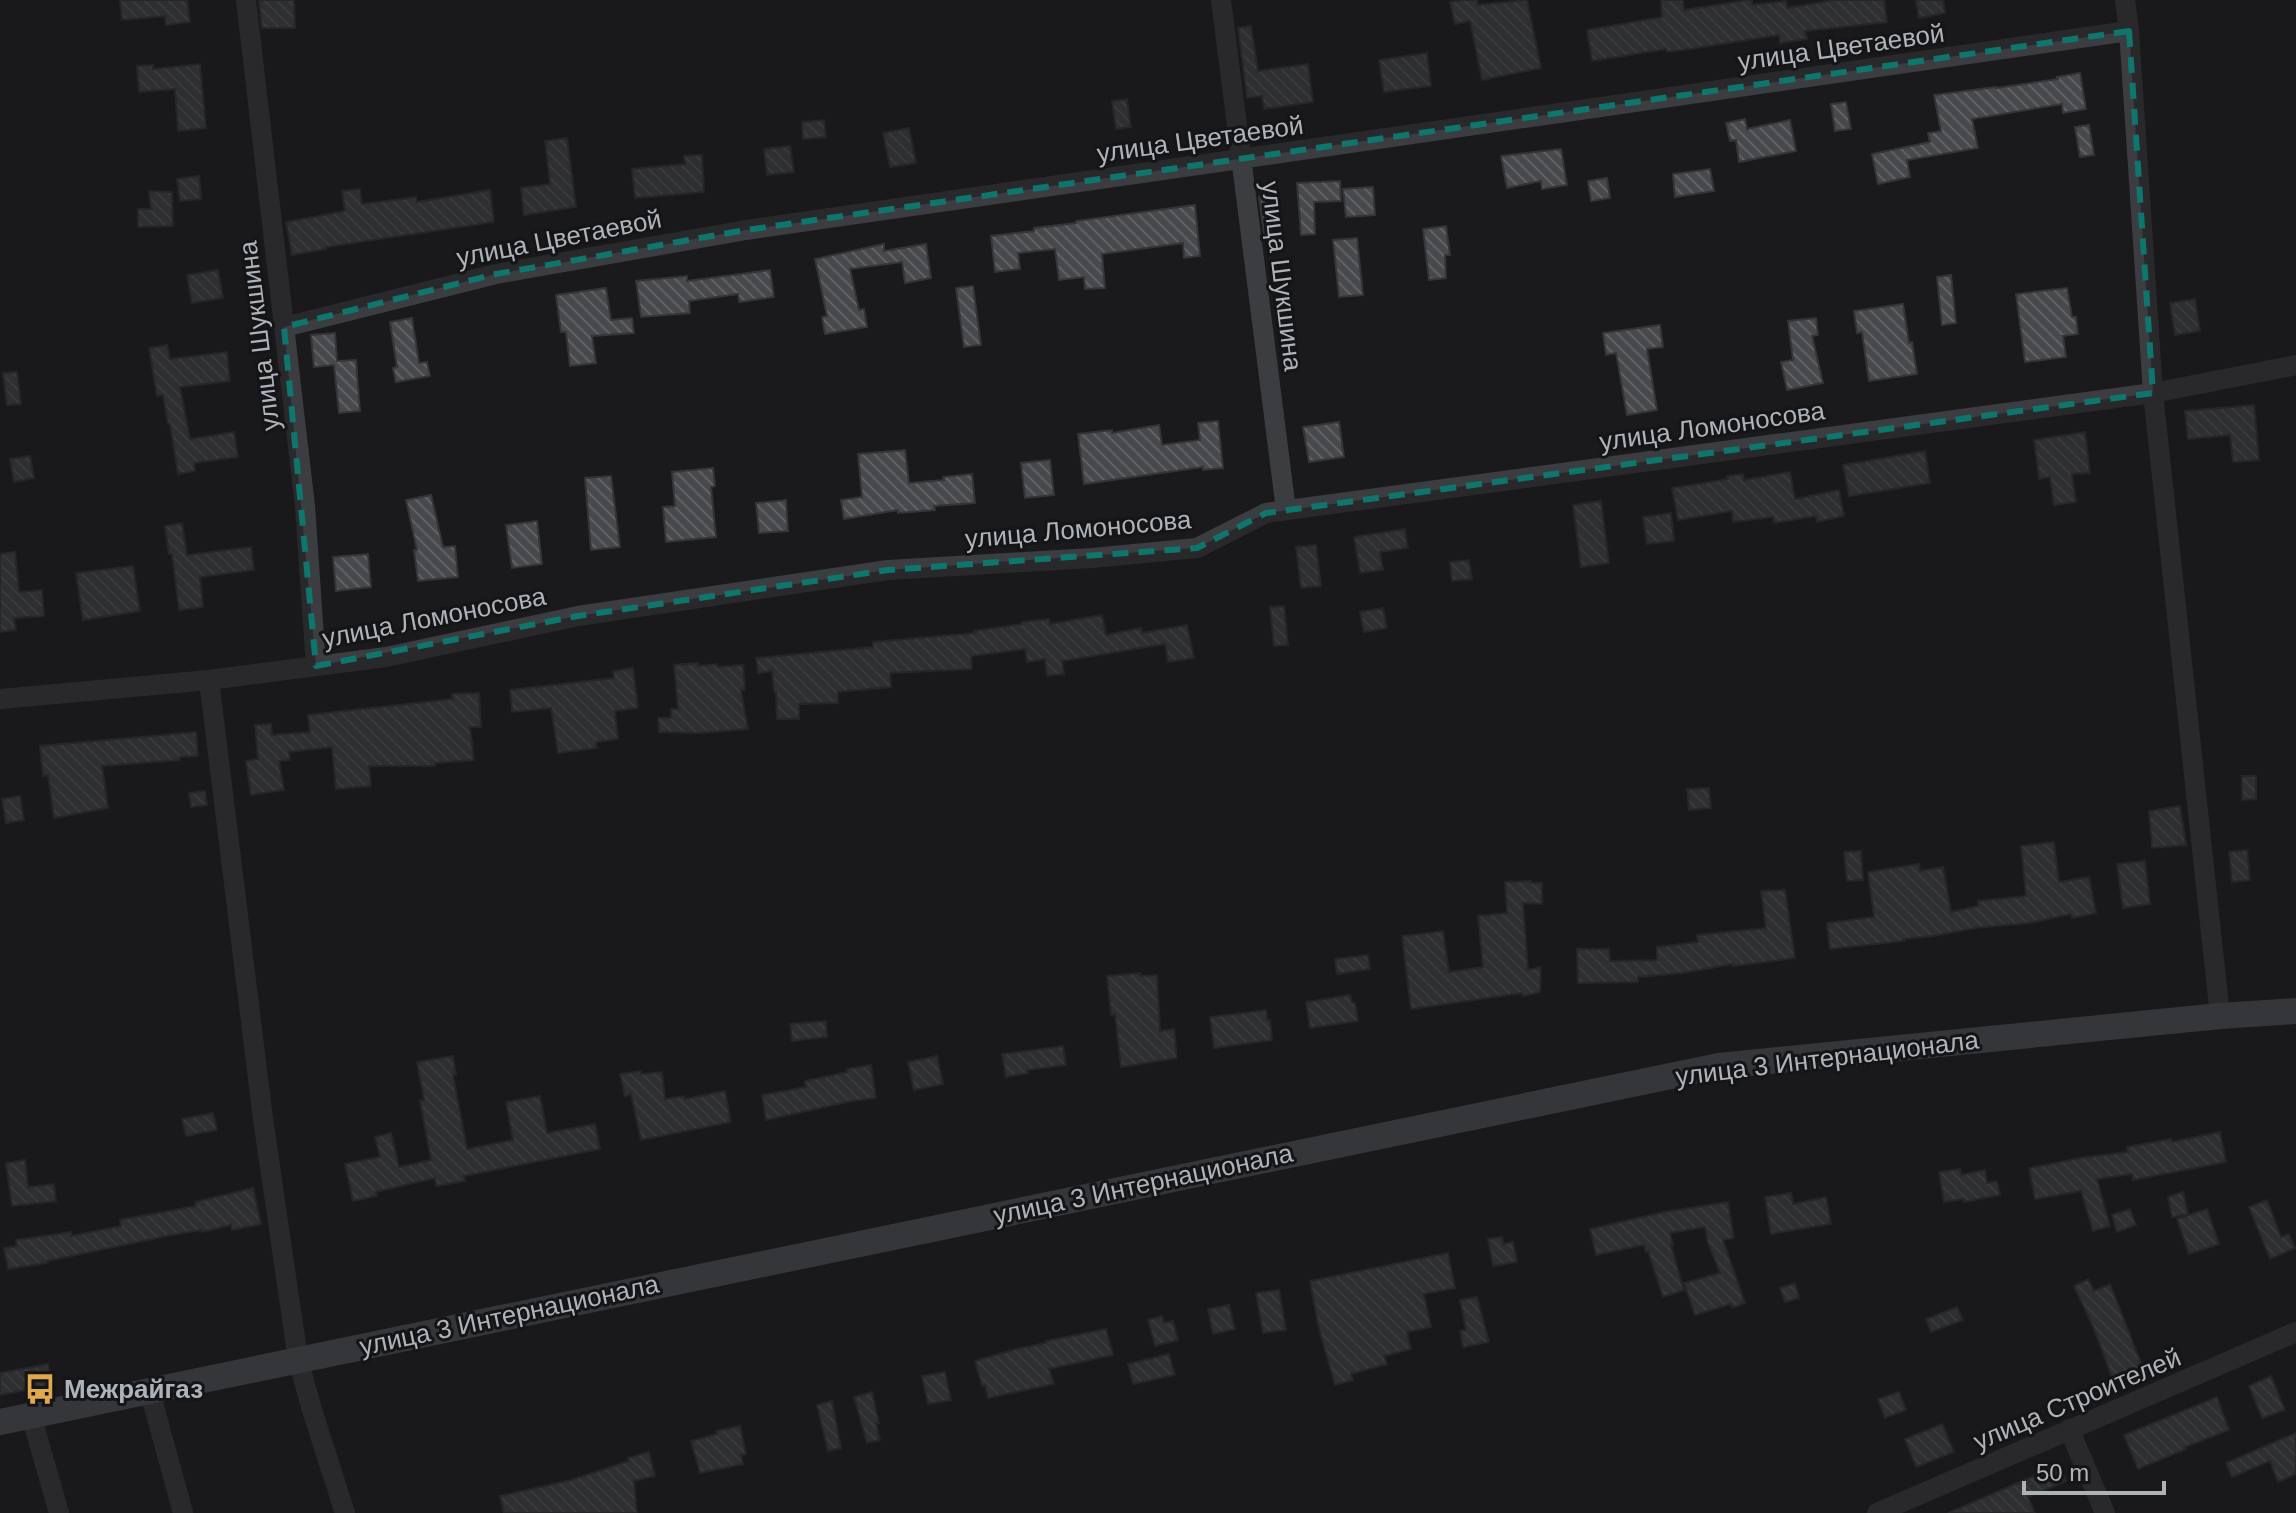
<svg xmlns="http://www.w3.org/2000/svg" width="2296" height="1513" viewBox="0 0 2296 1513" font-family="Arial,sans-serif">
	<defs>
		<pattern id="building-back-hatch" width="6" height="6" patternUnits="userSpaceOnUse" patternTransform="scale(2)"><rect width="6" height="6" fill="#47494c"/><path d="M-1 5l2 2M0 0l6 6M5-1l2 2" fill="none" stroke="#5f6164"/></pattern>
	</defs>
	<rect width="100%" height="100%" fill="#1a1a1c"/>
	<path fill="url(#building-back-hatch)" stroke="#353538" stroke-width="2" d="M120,0H187L190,22L166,25L165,16L122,20Z
		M259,0H294L295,28H262Z
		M1461,0H1477L1478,5L1527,0L1541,68L1482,80L1470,21L1455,24L1450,2Z
		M1661,0H1683L1684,10L1748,0H1752V5L1786,1L1787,8L1834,0H1884L1887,22L1805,31L1807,39L1780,43L1779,35L1690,49L1667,52L1666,49L1592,61L1587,30L1662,17Z
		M1916,0H1943L1945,13L1919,18Z
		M1251,26L1258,71L1308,64L1313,102L1264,109L1262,96L1247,98L1238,28Z
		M1427,53L1431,86L1384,92L1379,60Z
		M200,64L206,128L178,131L175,89L139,92L137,66L153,65V69Z
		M2080,73L2086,109L2063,113L2062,104L1972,119L1978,148L1907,160L1910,177L1878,184L1872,154L1930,142L1928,133L1941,131L1934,95L1996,87V88L2058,79L2057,77Z
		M1127,99L1131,127L1116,129L1112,101Z
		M1846,102L1851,129L1835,131L1831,104Z
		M1745,119L1747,129L1790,120L1796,151L1739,162L1736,140L1730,141L1726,123Z
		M824,120L826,137L803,139L802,122Z
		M2089,125L2094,155L2080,157L2075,127Z
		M909,128L916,163L890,167L883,133Z
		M567,138L576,207L524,215L521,188L550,184L545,141Z
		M790,146L794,172L767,175L764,149Z
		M1561,149L1567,185L1542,189L1541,181L1507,188L1501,156Z
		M702,155L704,192L635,198L632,169L685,164L684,156Z
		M1710,169L1714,191L1675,197L1673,174Z
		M199,176L201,199L180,201L177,179Z
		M1607,178L1610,198L1591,201L1588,181Z
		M1340,181L1341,201L1314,202L1315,234L1301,235L1297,183Z
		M1373,187L1375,215L1346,217L1343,189Z
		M360,189L362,204L416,197L417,202L490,190L494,222L326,247V249L292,255L286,222L345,211L342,191Z
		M149,191L172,192L173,226L138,227V209H151Z
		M1268,196L1272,233H1264L1259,197Z
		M1195,205L1200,256L1184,258L1183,243L1102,254L1105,288L1085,289L1084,277L1059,280L1055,249L1018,253L1020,269L995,272L991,236L1034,231V228L1076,223V221Z
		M1446,226L1450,255H1445L1446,278L1429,280L1423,229Z
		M1357,238L1363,295L1339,297L1333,240Z
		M884,244V251L926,244L931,278L905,283L902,262L850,269L859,310L864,309L867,327L825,334L822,317L827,316L815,259Z
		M218,270L223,298L192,303L187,275Z
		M770,270L774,297L739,302L738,294L689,301L690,313L641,317L636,281L687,276V281Z
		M1951,275L1956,323L1942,325L1937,277Z
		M973,286L981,345L964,347L956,288Z
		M606,288L611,320L632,318L634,333L592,336L596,363L570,366L566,332H561L556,295Z
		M2067,288L2072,317H2076L2078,334L2063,336L2066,357L2025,362L2016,294Z
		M2195,299L2200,331L2175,335L2170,303Z
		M1903,304L1909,343L1912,342L1917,374L1869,381L1862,332L1857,333L1854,311Z
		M412,318L419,363L427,362L430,376L396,382L393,368L397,367L390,322Z
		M1816,318L1818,335L1812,336L1823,383L1787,390L1781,362L1793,360L1788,321Z
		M1660,325L1663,347L1647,349L1657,410L1627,415L1616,353L1606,355L1603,333Z
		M335,333L337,361L356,360L360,411L339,413L334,365L314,367L311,335Z
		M167,345L170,359L227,352L230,381L180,387L190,439L234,432L238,457L194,463L195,471L178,474L170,424H168L163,395L157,396L149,348Z
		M17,372L21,404L7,405L3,373Z
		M2254,405L2259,460L2233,462L2230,435L2188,439L2185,411Z
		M1218,421L1223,468L1203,470V467L1084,484L1078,434L1112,430V433L1159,425L1162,445L1200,440L1198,423Z
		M1339,422L1344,457L1309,462L1303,427Z
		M2085,432L2090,473L2072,474L2076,502L2054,505L2050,477L2039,479L2034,440Z
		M905,450L909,483L944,480L943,477L972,474L975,503L934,506L935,510L898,513V510L844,519L841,500L862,497L858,454Z
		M1925,451L1930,483L1849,496L1843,465Z
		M30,456L34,478L14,482L10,459Z
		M1050,460L1054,495L1025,498L1021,463Z
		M713,468L715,486L711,487L716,537L666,542L663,507L675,506L672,472Z
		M1790,472L1795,499L1839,490L1844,516L1817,522L1816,516L1774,523L1773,517L1733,522L1732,511L1678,520L1672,488L1728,479L1727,476L1743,474L1744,480Z
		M611,476L620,547L591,550L585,478Z
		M431,495L443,547L455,546L458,577L418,581L414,550H417L406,500Z
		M786,500L788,531L759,533L756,503Z
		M1601,501L1609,563L1581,567L1573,505Z
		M1671,513L1674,541L1647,544L1643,517Z
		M537,521L542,564L512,568L506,525Z
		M182,523L187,555L251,547L254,570L200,577L203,607L179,610L172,554H169L165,526Z
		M1405,529L1408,548L1380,552L1383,570L1360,573L1354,537Z
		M1316,545L1321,586L1301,588L1296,547Z
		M15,552L19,592L42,590L44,616L14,618L16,630L0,632V554Z
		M368,554L371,587L336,591L333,557Z
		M1469,560L1472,579L1452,581L1450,562Z
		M133,566L140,611L83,620L76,573Z
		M1284,606L1288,645L1274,646L1270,607Z
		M1383,608L1387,628L1364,632L1360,612Z
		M1102,615L1106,635L1141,628L1142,633L1187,625L1194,658L1168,662L1165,644L1062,661L1064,674L1047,676L1045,659L1027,662L1025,649L971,656L972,669L890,673L891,687L838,692V703L799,704V719H777L776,692H774L772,671L758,673L756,658L873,647V642L975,633L974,631L1022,624V622L1049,619L1050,624Z
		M698,663V666L717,664V667L743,665L745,690H741L748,729L699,733L659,732L658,718H671V709H678L674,665Z
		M633,668L638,708L615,711L618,739L596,742L597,748L558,753L551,708L512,712L510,690L614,678L613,671Z
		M479,693L481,727H470L474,760L435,763V766H369L371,786L336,789L332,747L289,752L290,760L279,761L284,790L251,795L246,761L258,759L255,725L271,724L272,735L310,732L308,715L453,699L452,694Z
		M196,732L198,756L180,757V760L102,766L108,808L54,818L48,775L43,776L40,746Z
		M2242,776H2256V799L2242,800Z
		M1709,788L1711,808L1689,810L1687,789Z
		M205,791L207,805L191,807L189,793Z
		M20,796L24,820L6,823L2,799Z
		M2180,806L2186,845L2152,848L2149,811Z
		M2054,842L2059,882L2089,877L2096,913L2072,918L2071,914L2030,923L1975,928L1933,936L1904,939L1905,941L1830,949L1827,923L1874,917L1868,872L1919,864L1920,871L1943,867L1951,912L1978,906V901L2026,896L2021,846Z
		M2247,850L2250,880L2232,882L2229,852Z
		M1861,851L1863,880L1847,881L1844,852Z
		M2145,861L2150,904L2123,908L2117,864Z
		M1531,881V883H1542V904L1523,903L1528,970L1541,967L1540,992L1523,996L1522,993L1411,1009L1402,936L1443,931L1449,972L1483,967L1478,916L1507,913L1505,882Z
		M1785,890L1795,958L1733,966V964L1683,973L1638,977V982L1578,983L1577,949H1609L1610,961L1657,960V947L1698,942L1697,935L1766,928L1761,891Z
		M1368,955L1370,969L1337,974L1335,959Z
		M1140,973V976L1157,975L1160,1031L1174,1029L1177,1058L1121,1067L1115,1014L1111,1015L1107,976Z
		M1350,995L1352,1003H1355L1358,1021L1310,1028L1306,1002Z
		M1266,1010L1267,1020H1270L1272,1040L1214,1048L1210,1017Z
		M826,1021L827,1037L792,1041L790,1024Z
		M1063,1046L1066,1065L1027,1070L1028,1073L1006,1077L1002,1054Z
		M453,1056L456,1075H453L467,1149L513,1140L506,1102L540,1096L547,1133L595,1124L600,1149L464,1176L465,1181L436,1186L435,1178L376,1192L377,1196L353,1201L345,1164L380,1157L375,1137L391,1133L399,1167L431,1160L420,1101L424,1100L417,1062Z
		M937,1056L943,1084L914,1090L908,1062Z
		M871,1065L876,1098L852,1101L766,1120L762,1095L806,1087L805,1081L847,1072V1069Z
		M641,1071V1074L662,1072L665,1099L684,1096L685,1099L725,1091L731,1122L641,1140L631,1094L625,1096L620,1074Z
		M213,1113L217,1130L186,1136L182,1119Z
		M2220,1132L2226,1162L2133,1180L2132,1174L2097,1179L2110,1226L2093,1231L2081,1191L2035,1199L2029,1168L2080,1158L2128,1152L2127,1147L2171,1139L2172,1142Z
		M25,1160L28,1187L54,1184L56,1201L12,1206L6,1163Z
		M1960,1169L1961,1175L1985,1170L1987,1183L1997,1181L2000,1195L1964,1202V1199L1944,1202L1939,1172Z
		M253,1188L261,1224L232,1230L231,1225L202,1232L201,1230L172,1235L47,1261L48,1263L8,1269L4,1248L17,1246L16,1240L71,1232V1236L121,1226L120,1220L124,1219L196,1206L195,1202Z
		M2183,1192L2188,1214L2172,1217L2168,1197Z
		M1791,1193L1793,1204L1826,1197L1831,1224L1771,1234L1765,1197Z
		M2267,1200L2281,1237L2289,1234L2295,1248L2270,1259L2249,1207Z
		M1728,1202L1734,1238L1723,1240L1745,1303L1732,1308L1731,1304L1695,1315L1684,1283L1720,1273L1708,1243L1705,1227L1670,1233L1673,1245H1671L1684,1290L1663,1297L1648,1251L1646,1252L1644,1245L1596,1255L1590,1229L1664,1212Z
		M2130,1209L2136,1225L2117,1232L2112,1215Z
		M2207,1209L2219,1244L2189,1254L2177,1219Z
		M1502,1237L1503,1244L1513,1242L1517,1262L1493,1266L1488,1239Z
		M1448,1253L1455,1288L1424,1294L1431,1327L1407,1332L1411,1349L1384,1356L1387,1364L1351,1374L1353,1380L1335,1385L1319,1329L1310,1281Z
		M2088,1279L2094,1291L2110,1284L2143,1368L2113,1380L2094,1329L2074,1286Z
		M1795,1283L1799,1298L1785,1302L1780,1288Z
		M1279,1290L1286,1330L1263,1333L1256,1293Z
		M1477,1297L1489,1342L1463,1347L1460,1331L1466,1330L1460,1300Z
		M1229,1305L1235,1329L1213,1334L1208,1309Z
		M1957,1307L1963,1320L1931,1332L1926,1319Z
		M1162,1316L1164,1323L1173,1321L1178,1340L1155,1346L1148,1320Z
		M1106,1329L1113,1355L1049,1369L1054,1384L988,1398L985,1385L982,1386L975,1361L1016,1349L1046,1343V1341Z
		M1169,1354L1175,1375L1133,1384L1128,1364Z
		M48,1364L52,1385L0,1395V1373Z
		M945,1372L951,1400L928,1404L922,1376Z
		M2271,1376L2285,1410L2262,1418L2249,1386Z
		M872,1392L879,1423H876L880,1440L867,1443L854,1397Z
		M1899,1392L1906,1410L1885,1418L1878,1399Z
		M2217,1397L2229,1430L2185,1447L2186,1449L2138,1469L2124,1435Z
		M832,1401L841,1448L828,1451L817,1405Z
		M1942,1424L1954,1452L1916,1467L1905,1439Z
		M740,1426L746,1454L741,1455L743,1464L700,1473L691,1441L717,1434L716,1431Z
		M2296,1433V1474L2278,1482L2270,1461L2232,1477L2226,1463Z
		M649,1452L655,1476L634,1481L637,1513H504L500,1496L571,1480L629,1461L628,1458Z
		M2059,1465L2066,1481L2028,1497L2035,1513H1948Z"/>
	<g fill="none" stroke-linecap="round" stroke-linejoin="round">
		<path stroke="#3c3d41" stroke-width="20" d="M246,0L305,506L316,666
			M1221,0L1286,510
			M2125,0L2129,31L2153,393L2220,1016
			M284,327L496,274L746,230L2129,31
			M209,680L263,1119L298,1359L312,1410L345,1513
			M0,699L209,680L386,657L578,616L888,570L1092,558L1197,548L1266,513L2153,393L2296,365
			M150,1392L183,1513
			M31,1415L59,1513
			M2069,1429L2105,1513
			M1877,1513L2296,1332"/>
		<path stroke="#585a60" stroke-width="26" d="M0,1422L1719,1066L2220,1016L2296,1011"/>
	</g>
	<path d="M0 0H2296V1513H0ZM2129,31L2153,393L1266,513L1197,548L888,570L578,616L316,666L284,327L496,274L746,230Z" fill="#1a1a1c" fill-opacity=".55" fill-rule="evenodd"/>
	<path fill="none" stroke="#0f766e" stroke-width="6" stroke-dasharray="16 10" stroke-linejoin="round" d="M2129,31L2153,393L1266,513L1197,548L888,570L578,616L316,666L284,327L496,274L746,230Z"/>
	<defs>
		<symbol id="bus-bare" viewBox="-9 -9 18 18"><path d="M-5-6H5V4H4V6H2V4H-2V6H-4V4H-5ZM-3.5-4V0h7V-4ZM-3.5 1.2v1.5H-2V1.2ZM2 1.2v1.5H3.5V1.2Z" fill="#e0a84f" stroke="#151517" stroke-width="2.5" paint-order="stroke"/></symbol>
	</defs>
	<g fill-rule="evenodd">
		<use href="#bus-bare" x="18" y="1367" width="44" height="44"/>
	</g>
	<g text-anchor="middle" stroke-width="6" stroke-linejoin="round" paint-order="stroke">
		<g font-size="26" fill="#aeb3ba" stroke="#151517">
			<text transform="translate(1841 47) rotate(-8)" y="9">улица Цветаевой</text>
			<text transform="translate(1200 139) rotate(-8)" y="9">улица Цветаевой</text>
			<text transform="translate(559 238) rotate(-11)" y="9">улица Цветаевой</text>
			<text transform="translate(1282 276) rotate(83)" y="9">улица Шукшина</text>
			<text transform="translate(259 336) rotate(-97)" y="9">улица Шукшина</text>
			<text transform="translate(1712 426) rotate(-8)" y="9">улица Ломоносова</text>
			<text transform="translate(1078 529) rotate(-5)" y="9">улица Ломоносова</text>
			<text transform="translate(434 617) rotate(-11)" y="9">улица Ломоносова</text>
			<text transform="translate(1827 1058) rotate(-7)" y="9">улица 3 Интернационала</text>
			<text transform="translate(1143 1184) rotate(-12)" y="9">улица 3 Интернационала</text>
			<text transform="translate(509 1315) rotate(-12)" y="9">улица 3 Интернационала</text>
			<text transform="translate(2077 1399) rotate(-23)" y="9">улица Строителей</text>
		</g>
		<g font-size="26" font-weight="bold" fill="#aeb3ba" stroke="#151517" text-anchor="start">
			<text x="64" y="1398">Межрайгаз</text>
		</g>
	</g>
	<path d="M2024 1481v12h140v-12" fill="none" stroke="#aeb3ba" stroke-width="4"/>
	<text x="2036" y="1481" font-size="24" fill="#aeb3ba" stroke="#151517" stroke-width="6" paint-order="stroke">50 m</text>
</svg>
